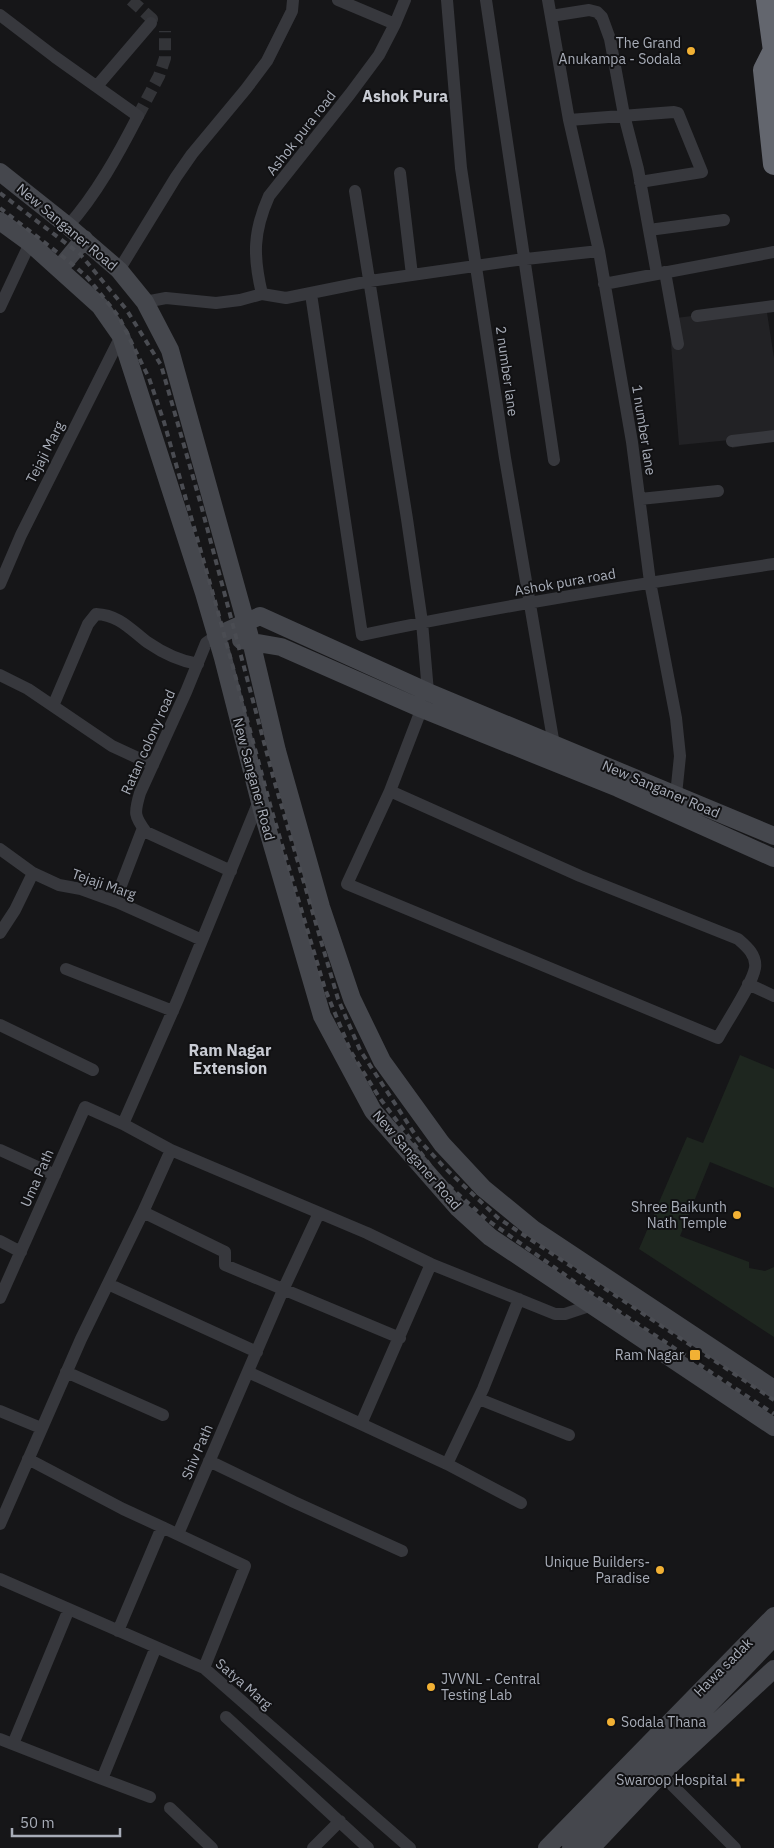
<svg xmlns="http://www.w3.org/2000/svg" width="774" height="1848" viewBox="0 0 774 1848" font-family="'IBM Plex Sans',sans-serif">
	<rect width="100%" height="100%" fill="#161618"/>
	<path fill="#222225" d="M766,306L774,358V440L732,448L730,440L679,445L669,319Z"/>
	<path fill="#1e261f" d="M740,1055L774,1069V1188L710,1162L680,1236L749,1262V1268L765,1271L774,1267V1337L639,1249L687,1137L703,1143Z"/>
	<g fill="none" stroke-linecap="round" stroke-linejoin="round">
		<path stroke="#333438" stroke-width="12" stroke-dasharray="12 6" stroke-linecap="butt" d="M131,0L152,19L151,23
			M138,116L159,76L165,58V31"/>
		<path stroke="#37383d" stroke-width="12" d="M338,0L395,24
			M447,0L461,168L505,458L554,745
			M486,0L554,460
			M548,0L569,120L599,251
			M0,15L55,57L138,116C119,153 96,195 68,226
			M551,16L589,10L597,12L602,17L610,39L624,115L638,169L649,230
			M97,86L151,23
			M569,120L674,112L678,113L702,172L640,182
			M400,173L412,275
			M355,191L407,519L422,622L428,692L390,791L580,876L738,939C746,946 757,955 755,968C752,985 727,1021 718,1038L347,884L390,791
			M119,270L176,177L192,154L246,89L267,61L292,11L293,0
			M665,272L678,344
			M657,274L649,230L724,220
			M604,284L774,252
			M262,294C253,256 253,232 269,196L350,94L379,55L395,24L405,0
			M311,294L362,635C498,606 636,584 774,564
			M145,302L166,298L216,303L240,300L262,294L286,298L370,281L517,260L599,251L632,442L650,582L676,718L680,756L676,795
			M0,307L30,243
			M697,316L774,306
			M732,441L774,436
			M640,499L718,491
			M0,584L21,535L121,336
			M216,636L206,643L186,692L140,793C134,813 134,816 146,832L231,871
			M0,675L28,689L112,746L153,765
			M53,706L88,624L96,614C119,615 130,629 147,642C163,653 179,661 198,664
			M0,849L33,873L59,885L81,889L117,902L202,940
			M115,901L143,828
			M0,933L15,910L33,873
			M66,969L173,1011
			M748,984L774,996
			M0,1025L93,1070
			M123,1124L178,999L259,801
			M0,1150L55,1175
			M143,1212L225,1252V1265L400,1338
			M0,1241L21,1252
			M431,1264L361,1424L447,1464L483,1389L519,1299
			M108,1284L257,1352
			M0,1298L85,1107L123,1124L171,1150L367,1233L431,1264L555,1314H565L592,1305
			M66,1372L163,1415
			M248,1372L361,1424
			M479,1399L569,1435
			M0,1411L41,1428
			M28,1459L123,1509L162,1527
			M209,1461L294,1502L402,1551
			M447,1464L521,1503
			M0,1524L81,1339L143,1212L171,1150
			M178,1534L283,1290L319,1213
			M0,1579L204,1668L410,1848
			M118,1631L162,1527L245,1566L204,1668
			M226,1717L368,1848
			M0,1739L102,1779L156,1647
			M13,1744L69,1609
			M661,1774L735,1848
			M102,1779L150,1797
			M170,1808L212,1848
			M313,1848L340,1821"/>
		<path stroke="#45474d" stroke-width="18" d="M0,172L68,226L119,270L145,302L170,350L251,641L277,751L321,907L352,999L382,1061L442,1144L483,1188L533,1229L774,1389
			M0,221L30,243L100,306L121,336L204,593L223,658L262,810L322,1016L373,1111L458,1208L490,1237L774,1427
			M59,269L84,239
			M216,636L260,616L428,692L774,836
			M241,640L281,647L422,709L618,788L774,858
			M547,1848L774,1616
			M571,1848L774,1637
			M591,1848L661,1774L774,1669"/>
		<path stroke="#63666e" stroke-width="22" d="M767,0L774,51
			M774,50L764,70L774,164"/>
		<path stroke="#4a4c52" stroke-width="4" stroke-dasharray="6 5" stroke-linecap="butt" d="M0,193L80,254L126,309L161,365L201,505L274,780L338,999L360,1050L418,1139L445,1168L498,1218L774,1400
			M0,208L71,263L88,278L119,317L149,378L164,422L215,601L271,808L325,989L351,1052L379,1097L438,1176L486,1219L585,1289L774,1414"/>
	</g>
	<g fill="#f2b134" stroke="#111113" stroke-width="2">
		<circle cx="691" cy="51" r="5"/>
		<circle cx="737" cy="1215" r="5"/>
		<rect x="689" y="1349" width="12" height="12" rx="2.5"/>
		<circle cx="660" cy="1570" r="5"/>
		<circle cx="431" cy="1687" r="5"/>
		<circle cx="611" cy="1722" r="5"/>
		<path d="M735.5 1772.5h5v5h5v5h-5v5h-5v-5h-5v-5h5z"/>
	</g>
	<g text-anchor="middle" stroke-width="4" stroke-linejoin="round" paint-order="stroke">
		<g font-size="14" fill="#a8adb8" stroke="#111113" text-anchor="end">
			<text x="681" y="48">The Grand<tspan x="681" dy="16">Anukampa - Sodala</tspan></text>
			<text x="727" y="1212">Shree Baikunth<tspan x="727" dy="16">Nath Temple</tspan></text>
			<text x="684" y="1360">Ram Nagar</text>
			<text x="650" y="1567">Unique Builders-<tspan x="650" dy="16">Paradise</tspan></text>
			<text x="441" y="1684" text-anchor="start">JVVNL - Central<tspan x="441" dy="16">Testing Lab</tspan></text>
			<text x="621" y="1727" text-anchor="start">Sodala Thana</text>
			<text x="727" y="1785">Swaroop Hospital</text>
		</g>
		<g font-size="14" fill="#a8adb8" stroke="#111113">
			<text transform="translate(301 133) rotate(-52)" y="5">Ashok pura road</text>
			<text transform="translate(67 227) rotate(40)" y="5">New Sanganer Road</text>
			<text transform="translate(507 371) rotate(82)" y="5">2 number lane</text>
			<text transform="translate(644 430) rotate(81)" y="5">1 number lane</text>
			<text transform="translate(45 452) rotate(-63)" y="5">Tejaji Marg</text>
			<text transform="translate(565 582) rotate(-10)" y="5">Ashok pura road</text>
			<text transform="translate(148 742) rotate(-66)" y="5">Ratan colony road</text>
			<text transform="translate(254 779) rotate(75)" y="5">New Sanganer Road</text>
			<text transform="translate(661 789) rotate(23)" y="5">New Sanganer Road</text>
			<text transform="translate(104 884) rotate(19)" y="5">Tejaji Marg</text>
			<text transform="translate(417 1160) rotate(49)" y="5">New Sanganer Road</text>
			<text transform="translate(37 1178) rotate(-66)" y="5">Uma Path</text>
			<text transform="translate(197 1452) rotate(-67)" y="5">Shiv Path</text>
			<text transform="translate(723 1667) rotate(-45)" y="5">Hawa sadak</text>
			<text transform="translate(244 1684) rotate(41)" y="5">Satya Marg</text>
		</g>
		<g font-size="16" font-weight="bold" fill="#c9ccd4" stroke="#111113">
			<text x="405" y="102">Ashok Pura</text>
			<text x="230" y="1056">Ram Nagar<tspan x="230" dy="18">Extension</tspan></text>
		</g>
	</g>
	<path d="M12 1828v8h108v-8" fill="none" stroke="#a8adb8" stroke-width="2.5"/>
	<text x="20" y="1828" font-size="15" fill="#a8adb8" stroke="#111113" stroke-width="4" paint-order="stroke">50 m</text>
</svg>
